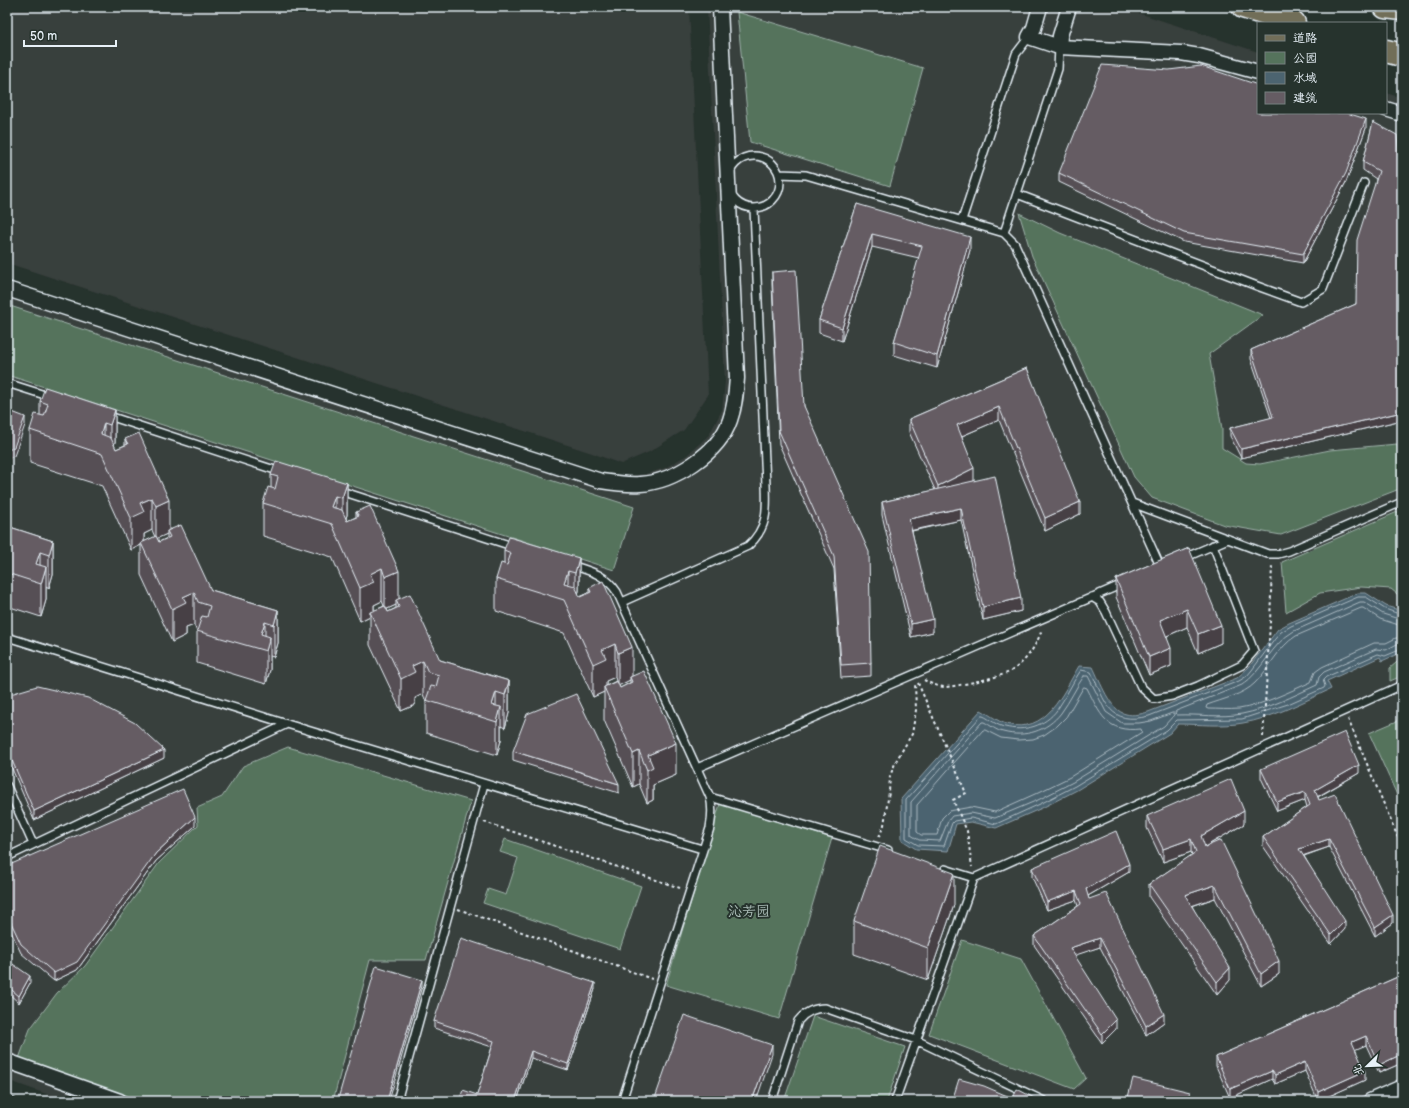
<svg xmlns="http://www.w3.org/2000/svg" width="1409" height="1108" viewBox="0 0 1409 1108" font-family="'Balsamiq Sans','LXGW WenKai TC',sans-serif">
	<rect width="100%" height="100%" fill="#26332d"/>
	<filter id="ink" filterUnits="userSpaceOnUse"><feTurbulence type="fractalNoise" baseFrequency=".025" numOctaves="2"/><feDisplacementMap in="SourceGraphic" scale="8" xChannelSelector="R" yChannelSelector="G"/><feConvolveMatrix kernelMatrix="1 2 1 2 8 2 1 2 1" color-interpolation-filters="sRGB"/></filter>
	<g filter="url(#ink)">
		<path fill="#393f3d" d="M7,7H689L708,395L684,430L649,452L621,464L592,453L7,263Z
			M707,7H1120L1258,52V113H1386V93L1402,98V1101H66L7,1080V287L601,473L622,477L646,474L665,468L687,455L709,435L722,410L725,382Z"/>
		<path fill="#55735c" stroke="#9eb2aa" d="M737,12L923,68L890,186L750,142Z
			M1019,213L1060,233L1263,315L1209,354L1222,429V448L1246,463L1260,464L1330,450L1397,444L1402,464V488L1281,535L1224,525L1152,498L1134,477L1032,256Z
			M7,305L634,507L614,570L7,375Z
			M1402,510V598L1391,589L1361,587L1320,593L1286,612L1282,562Z
			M1402,658V676L1390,681V668Z
			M1402,719V792L1397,795L1369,733Z
			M288,747L471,801L426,960H370L333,1101H130L18,1061L30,1029L57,993L85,966L159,863L198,825L197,808L222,797L243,766Z
			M720,804L832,838L779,1019L666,985Z
			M505,839L641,886L620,949L483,903L488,889L506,895L518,858L500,852Z
			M962,940L1021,959L1086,1078L1074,1089L929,1034Z
			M813,1016L905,1047L887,1101H784Z"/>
		<path fill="#4c6470" stroke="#8a9ca6" d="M1358,593H1366L1386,606L1402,611V652L1382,661L1380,657L1327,681L1331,689C1305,701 1270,719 1243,723C1222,727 1199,724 1178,724L1170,733L1077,790L1042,808L996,828L971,822L956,824L948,851L916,849L902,840L901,799L981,710C989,714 997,721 1006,724C1047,735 1062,694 1079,666L1093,667C1100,681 1110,711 1126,714C1133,716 1141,714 1148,712L1237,678L1249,667L1278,629L1289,623Z"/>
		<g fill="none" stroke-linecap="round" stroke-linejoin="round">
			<path stroke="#aab9c2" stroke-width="1" d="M1402,615L1385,609L1366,597H1358L1291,626L1281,632L1275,639L1252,670L1247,676L1239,681L1149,716C1108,726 1106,702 1091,672L1081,670C1072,683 1066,697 1057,710C1045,726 1025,732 1005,727C997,726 990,719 983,716H981L906,800V838L918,845L944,846L952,823L954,821L971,818L996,824L1040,804L1075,786L1167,730L1177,720L1242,719L1288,704L1324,688L1325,686L1323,680L1326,677L1378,654L1385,656L1402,649
				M1402,620L1383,614L1364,602H1360L1294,631C1271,644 1263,671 1242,685L1176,711L1175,713L1177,715C1198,714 1221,718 1242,714C1268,709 1293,696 1317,685L1319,677L1324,672L1376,649L1386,650L1397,644H1402
				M1402,626L1380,619L1363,608H1361L1296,636C1278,647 1270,668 1255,683C1243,695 1223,699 1207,705L1206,708L1208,709C1218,709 1229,710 1239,709C1260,706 1291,691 1311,682L1315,672L1322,667L1374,643H1386L1396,638H1402
				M1084,676H1088L1106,712L1122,723H1139L1151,721L1172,713H1174V715L1164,726L1073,782L1038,800L995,818L971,813L952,816L948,821L940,841L919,840L911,835V802L982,722H984C990,725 997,731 1003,732C1025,738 1047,731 1061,713C1070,701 1076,687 1084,676Z
				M1084,687L1087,688C1100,714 1106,733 1141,729L1142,732L1070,777L1035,794L995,812L971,807L949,811L942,818L937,835H921L917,832V805L983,730H985L1001,738L1018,740L1033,739L1044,735L1057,726L1066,717Z"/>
			<defs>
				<path id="lane" d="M728 182a26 26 0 1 1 52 0a26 26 0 1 1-52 0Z
					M779,174L806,175L1004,233L1015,244L1161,568
					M1017,194L1257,286L1301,302L1323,289L1364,183
					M962,220L1016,54L1029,37
					M1004,233L1058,69L1059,47
					M7,383L51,397
					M106,415L281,472
					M338,490L515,547
					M1132,503L1268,554H1278L1289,551L1402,502
					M1184,558L1228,539
					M571,565C590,571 605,574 617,592L710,797C713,808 712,817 710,828L622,1101
					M1092,597L1100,602L1106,612L1141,687L1154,699L1172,696L1198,686L1242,665L1254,651L1213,545
					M622,602L748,546C768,528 767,510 766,485L754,209
					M7,637L287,724L702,849
					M697,768L1125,583
					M7,786L33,844
					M710,797L888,850
					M7,857L287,724
					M945,869L974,878L1402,685
					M397,1101L484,784
					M772,1101L798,1021C805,1012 813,1008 825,1008L916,1040L1044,1101
					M895,1101L974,878"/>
				<path id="street" d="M1040,7L1034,28L1029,37L1059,47L1181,53L1199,56L1258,72
					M1059,47L1060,36L1069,7
					M1386,109L1402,114
					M7,289L601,481C614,483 627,485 640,484C674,482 719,453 730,420C735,406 736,393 737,378L720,7
					M7,1061L120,1101
					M1370,1101L1402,1087"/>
				<path id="primary" d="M1243,7L1294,23
					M1385,7L1402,9
					M1386,51L1402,55"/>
			</defs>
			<use href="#lane" stroke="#e8f1f8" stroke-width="10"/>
			<use href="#street" stroke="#e8f1f8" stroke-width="17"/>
			<use href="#primary" stroke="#e8f1f8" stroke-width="25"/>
			<path stroke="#e8f1f8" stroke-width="2" stroke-dasharray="3 3" stroke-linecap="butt" d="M924,680C930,683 938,687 945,687C954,687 1005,676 1011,671C1026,662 1037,645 1042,629
				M918,683L966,793L953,800L967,831L972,867
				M1348,719L1402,847
				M1263,737L1270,623L1272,564
				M484,822L680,888
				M879,837L884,825L889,792L890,776L896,761L912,734L916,710L915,683
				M458,909L652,979
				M7,1096L22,1101"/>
			<use href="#lane" stroke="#26332d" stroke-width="7"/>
			<use href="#street" stroke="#26332d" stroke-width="14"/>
			<use href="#primary" stroke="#716e59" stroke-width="22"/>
		</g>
		<path fill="#574f55" stroke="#e8f1f8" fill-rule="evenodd" d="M1373,122L1402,203V420L1241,458L1230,436V428L1271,418L1251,359V350L1356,304L1376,179L1363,170V162Z
			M1366,128L1346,182L1303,263L1184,242L1059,182V173Z
			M857,204L970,250L937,368L894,355V342L919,258L872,247L842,341L819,333V320Z
			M772,272L804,406L871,663V676L841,678L834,569L779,444L772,284Z
			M1027,368L1080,514L1045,531L999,420L962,436L974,481L1021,611L983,620L961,520L912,531L933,632L911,637L882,515V502L935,490L909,432V419Z
			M40,401L115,410V442L114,445L116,449L125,445V439L169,530L211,590L278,610V643L274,657L270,656V670L266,684L197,663V632L194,625L186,628V635L172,642L141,575V545L131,550L102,486L30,463V430L40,415ZM152,530L155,537L144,542V534ZM167,534V538L159,542L157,538Z
			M271,475L347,483V515L346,518L347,521L356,517V512L399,599L440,660L509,681V713L505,728L501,726V740L497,755L426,733V702L423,694L415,698V705L401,711L370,645V616L360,621L332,557L263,536V503L271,488ZM382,601L384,606L374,611V605ZM396,605V608L388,612L387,609Z
			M7,526L53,541V574L49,588L46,586V600L41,617L7,606Z
			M1189,548L1221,643L1198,653L1187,627L1167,636L1171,666L1149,675L1116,597V579Z
			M504,550L579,558V591L578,594L580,597L589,593V588L632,676L676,775L653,785V800L647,803L639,784L633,787L604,720V692L593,697L564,633L496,611V579L504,564ZM615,677L616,681L606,686V681ZM630,680V683L620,688L619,685Z
			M7,695L164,758L34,820L7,757Z
			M513,751L619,784V793L513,760Z
			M1261,769L1359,773L1318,797L1319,800L1393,923L1375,936L1329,847L1304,856L1345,929L1331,944L1263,846V837L1307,807L1305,800L1277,811L1261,778Z
			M1147,816L1244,824L1208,845L1279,974L1261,986L1215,898L1192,906L1230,980L1217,995L1149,897V884L1192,855L1191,852L1163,862L1147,828Z
			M195,826L156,861L77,970L54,981L21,953L7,923V866Z
			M1032,868L1129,872L1088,896L1089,899L1164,1022L1146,1035L1100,947L1074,955L1116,1029L1102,1043L1034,945V936L1078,906L1076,900L1047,910L1032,877Z
			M954,905L928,980L854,954V921Z
			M7,960L30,983L19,1003L7,992Z
			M1402,975V1063L1379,1073L1366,1045L1355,1049L1365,1080L1318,1101L1305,1071L1275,1084L1272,1079L1230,1098L1216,1066V1057Z
			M595,989L568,1070L531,1058L517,1101H459L477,1095L492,1047L434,1028V1021Z"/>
		<path fill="#474045" stroke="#e8f1f8" d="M1366,119V128L1346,182L1303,263V254Z
			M872,234V247L842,341V328Z
			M970,237V250L937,368V356Z
			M999,407V420L957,438V425Z
			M115,410V442L110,458V425Z
			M1402,412V420L1241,458V449Z
			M25,417V425L14,456L7,459V451Z
			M104,423V456L101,434Z
			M974,468V481L938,498V486Z
			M347,483V515L342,530V498Z
			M335,496V528L331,507Z
			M152,498V530L144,534V544L141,543V545L131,550V518L140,503Z
			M169,500V533L167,531V534L156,539V506Z
			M1080,502V514L1045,531V518Z
			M961,508V520L909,531V519Z
			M53,541V574L49,588V555Z
			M40,552V584L36,564Z
			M579,558V591L575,606V573Z
			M46,567V600L41,617V584Z
			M382,568V601L374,605V615L370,612V616L360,621V588L370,574Z
			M399,571V604L396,600V605L385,610V577Z
			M568,571V604L564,583Z
			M194,592V625L186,628V635L172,642V609L183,597Z
			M1021,598V611L983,620V607Z
			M1187,609V627L1160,639V620Z
			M278,610V643L274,657V625Z
			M933,619V632L911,637V624Z
			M265,622V651L261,634Z
			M1221,625V643L1198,653V634Z
			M270,637V670L266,684V651Z
			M615,644V677L606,681V691L604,687V692L593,697V664L602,650Z
			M632,647V679L630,677V680L618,686V653Z
			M1171,648V666L1149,675V657Z
			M423,661V694L415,698V705L401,711V679L412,666Z
			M509,681V713L505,728V695Z
			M496,692V722L492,705Z
			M501,707V740L497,755V722Z
			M676,743V775L653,785V800L647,803V770L648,755Z
			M164,750V758L34,820V811Z
			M639,751V784L633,787V754Z
			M1359,765V773L1315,798V790Z
			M1305,792V800L1277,811V802Z
			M1244,811V824L1201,849V836Z
			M195,817V826L156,861L77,970L54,981V973L156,853Z
			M9,834V843L7,844V835Z
			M1191,839V852L1163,862V849Z
			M1329,839V847L1299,857V849Z
			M1129,864V872L1086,897V889Z
			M954,873V905L928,980V948Z
			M1215,885V898L1185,908V895Z
			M1076,891V900L1047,910V902Z
			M1393,915V923L1375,936V927Z
			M1345,921V929L1331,944V935Z
			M1100,938V947L1070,957V948Z
			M1279,961V974L1261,986V974Z
			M1230,968V980L1217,995V982Z
			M30,976V983L19,1003V996Z
			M422,980V986L389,1101H387Z
			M595,983V989L568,1070V1064Z
			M1164,1014V1022L1146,1035V1026Z
			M1116,1020V1029L1102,1043V1034Z
			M1366,1036V1045L1352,1051V1042Z
			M772,1045V1054L756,1101H752Z
			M531,1051V1058L517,1101H515Z
			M1402,1054V1063L1379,1073V1065Z
			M1305,1062V1071L1275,1084V1075Z
			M1272,1071V1079L1230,1098V1089Z
			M1365,1071V1080L1318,1101V1092Z
			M1190,1092V1101H1188Z"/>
		<path fill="#655c63" stroke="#e8f1f8" d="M1102,65L1169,70L1201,66L1258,85V113H1347L1366,119L1346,173L1303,254L1184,233L1059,173Z
			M1373,122L1397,135L1402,203V412L1241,449L1230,428L1273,417L1251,350L1356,304L1357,240L1379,171L1363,162Z
			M857,204L970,237L937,356L894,342L922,246L872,234L842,328L819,320Z
			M796,270L804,406L869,552L871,663L841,665L834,556L779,431L772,272Z
			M1027,368L1080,502L1045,518L999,407L957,425L974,468L938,486L909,419Z
			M45,387L115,410L110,425L104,423L101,434L111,438L116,449L128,444L125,439L139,433L169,500L156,506L152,498L140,503L144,512L131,518L102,454L30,430L35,414L44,416L48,404L40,401Z
			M7,410L25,417L14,447L7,451Z
			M276,461L347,483L342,498L335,496L331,507L342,510L347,521L359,516L356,512L370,506L399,571L385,577L382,568L370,574L374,582L360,588L332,524L263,503L268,487L275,489L278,477L271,475Z
			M995,476L1021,598L983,607L961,508L909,519L933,619L911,624L882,502Z
			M181,525L211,590L278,610L274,625L265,622L261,634L270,637L266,651L197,631L202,616L207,617L210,606L198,602L194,592L183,597L186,602L172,609L141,543L156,536L159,542L170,537L167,531Z
			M7,526L53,541L49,555L40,552L36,564L46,567L41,584L7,573Z
			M509,537L579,558L575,573L568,571L564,583L575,586L580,597L591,592L589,588L603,581L632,647L618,653L615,644L602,650L606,658L593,664L564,600L496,579L501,563L507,565L511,553L504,550Z
			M1189,548L1221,625L1198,634L1187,609L1160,620L1171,648L1149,657L1116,579Z
			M410,594L440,660L509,681L505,695L496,692L492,705L501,707L497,722L426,700L431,686L436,687L439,675L428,672L423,661L412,666L415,672L401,679L370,612L385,606L388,612L399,607L396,600Z
			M644,671L676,743L648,755L653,767L647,770L639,751L633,754L604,687L617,681L620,688L632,682L630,677Z
			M37,686L88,698L135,723L164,750L34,811L7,749V695Z
			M576,694L619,784L513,751L527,714Z
			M1345,732L1359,765L1315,790L1319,800L1335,794L1393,915L1375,927L1329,839L1299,849L1345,921L1331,935L1263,837L1310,805L1305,792L1277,802L1261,769Z
			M1231,779L1244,811L1201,836L1205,847L1221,840L1279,961L1261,974L1215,885L1185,895L1230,968L1217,982L1149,884L1196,852L1191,839L1163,849L1147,816Z
			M183,789L195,817L156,853L77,962L54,973L21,944L7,914V866Z
			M7,829L9,834L7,835Z
			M1116,831L1129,864L1086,889L1089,899L1106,893L1164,1014L1146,1026L1100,938L1070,948L1116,1020L1102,1034L1034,936L1081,904L1076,891L1047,902L1032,868Z
			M880,846L954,873L928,948L854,921Z
			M461,938L595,983L568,1064L531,1051L515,1101H459L463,1090L477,1095L494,1041L434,1021Z
			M7,960L30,976L19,996L7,986Z
			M376,966L422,980L387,1101H344L338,1099Z
			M1402,975V1054L1379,1065L1366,1036L1352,1042L1365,1071L1318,1092L1305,1062L1275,1075L1272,1071L1230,1089L1216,1057Z
			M684,1015L772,1045L752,1101H654Z
			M1133,1078L1190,1092L1188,1101H1127Z
			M959,1079L984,1086L1012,1098L1017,1089L1040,1101H952Z"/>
	</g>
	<g text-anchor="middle" stroke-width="4" stroke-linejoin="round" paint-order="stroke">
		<g font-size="14" fill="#adbfba" stroke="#26332d">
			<text x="749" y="916">沁芳园</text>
		</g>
	</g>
	<rect width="1409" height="1108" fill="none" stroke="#26332d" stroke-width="24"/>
	<rect x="12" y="12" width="1385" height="1084" fill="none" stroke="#e8f1f8" stroke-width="1.5" filter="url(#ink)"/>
	<rect x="1257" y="22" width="130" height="92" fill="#26332d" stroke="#747f7e"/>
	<rect x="1265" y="35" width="20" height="6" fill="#716e59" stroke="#747f7e"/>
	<text x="1293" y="42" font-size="12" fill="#e8f1f8">道路</text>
	<rect x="1265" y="52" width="20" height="12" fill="#55735c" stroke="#747f7e"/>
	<text x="1293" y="62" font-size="12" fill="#e8f1f8">公园</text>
	<rect x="1265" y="72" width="20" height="12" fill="#4c6470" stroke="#747f7e"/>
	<text x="1293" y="82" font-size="12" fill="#e8f1f8">水域</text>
	<rect x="1265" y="92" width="20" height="12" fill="#655c63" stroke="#747f7e"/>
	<text x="1293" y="102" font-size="12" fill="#e8f1f8">建筑</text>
	<g transform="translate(1367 1066) rotate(247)" stroke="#26332d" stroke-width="3" paint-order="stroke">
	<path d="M0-3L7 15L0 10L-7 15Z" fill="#e8f1f8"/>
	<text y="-6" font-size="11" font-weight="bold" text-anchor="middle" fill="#e8f1f8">北</text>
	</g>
	<path d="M24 40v6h92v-6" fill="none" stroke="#e8f1f8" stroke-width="2"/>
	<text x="30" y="40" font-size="12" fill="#e8f1f8" stroke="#26332d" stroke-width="3" paint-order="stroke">50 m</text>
</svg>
